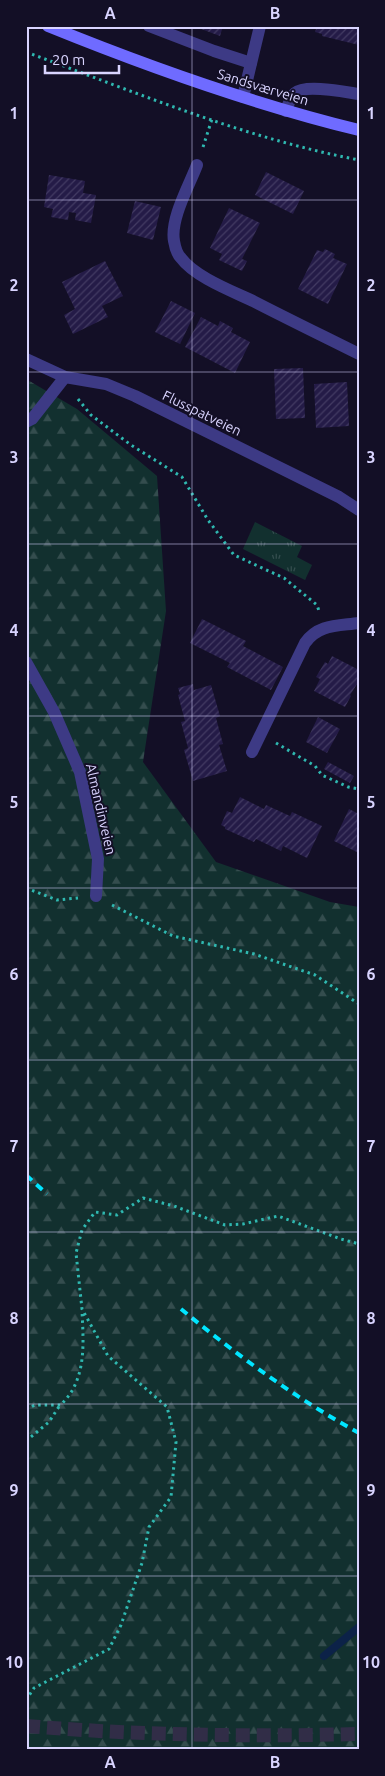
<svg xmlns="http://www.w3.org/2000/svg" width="385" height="1776" viewBox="0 0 385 1776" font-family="Ubuntu,sans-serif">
	<defs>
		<pattern id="forest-firs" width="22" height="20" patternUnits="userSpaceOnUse" patternTransform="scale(1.25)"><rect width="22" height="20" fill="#12302f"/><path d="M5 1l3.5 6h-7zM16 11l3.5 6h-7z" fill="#344d4e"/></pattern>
		<pattern id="park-tufts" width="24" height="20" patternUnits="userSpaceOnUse" patternTransform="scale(1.25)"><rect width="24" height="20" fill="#12302f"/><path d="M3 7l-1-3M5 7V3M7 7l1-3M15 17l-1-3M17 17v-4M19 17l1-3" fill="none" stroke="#344d4e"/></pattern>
		<pattern id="building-hatch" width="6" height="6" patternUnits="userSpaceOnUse" patternTransform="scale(1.25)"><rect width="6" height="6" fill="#241b47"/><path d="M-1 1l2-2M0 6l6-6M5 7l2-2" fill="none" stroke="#433b63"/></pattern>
	</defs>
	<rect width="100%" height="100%" fill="#130f26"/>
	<path fill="url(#forest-firs)" d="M26,379L77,409L157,476L166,611L143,762L216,862L330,902L359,907V1750H26Z"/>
	<path fill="url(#park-tufts)" d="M255,522L302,546L297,557L312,565L305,580L243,549Z"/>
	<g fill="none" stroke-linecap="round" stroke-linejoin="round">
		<path stroke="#0c2248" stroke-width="8" d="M324,1656L359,1627"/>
	</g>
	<path fill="url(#building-hatch)" d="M193,26H223L220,36Z
		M317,26H359V45L322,36V34L315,32Z
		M266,172L304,191L293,214L255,195Z
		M49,175L85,181L83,193L96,195L91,223L75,220L76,213L69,212L68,220L51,217L53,209L44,207Z
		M135,201L161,207L153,240L127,233Z
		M229,208L260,223L242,259L247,261L242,271L219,260L222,254L210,248Z
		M325,249L335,254L333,258L347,264L328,304L298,289L317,250L323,252Z
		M105,261L123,296L102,306L108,317L73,334L64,315L75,309L62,282Z
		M171,301L195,313L180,344L155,332Z
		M201,317L218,326L220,321L233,328L231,332L250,342L235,373L185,347Z
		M303,368L305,418L276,419L274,369Z
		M347,382L349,426L316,428L314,384Z
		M202,619L246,641L243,646L283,667L271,690L227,667L230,663L190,643Z
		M332,656L359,670V681L350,695L351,696L345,707L314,691L320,679L316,677L325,662L328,664Z
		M193,684L194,690L211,685L220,716L216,718L223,744L219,745L227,771L193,781L184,750L188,748L181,722L185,721L178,695L180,694L178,688Z
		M318,717L340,729L327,753L306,742Z
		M328,762L354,776L350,783L324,769Z
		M240,797L264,809L266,805L290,816L292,812L322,826L307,858L283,846L281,851L256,839L254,842L225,829V827L221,825L227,811L232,813Z
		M349,809L359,814V853L334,841Z"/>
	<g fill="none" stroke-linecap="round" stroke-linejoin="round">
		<path stroke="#312d47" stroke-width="14" stroke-dasharray="14 7" stroke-linecap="butt" d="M26,1726C137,1735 248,1737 359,1734"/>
		<path stroke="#2fb8b0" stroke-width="3" stroke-dasharray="2.5 4" stroke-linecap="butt" d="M26,52C135,92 244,138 359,160
			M203,147L212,119
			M78,399L91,415L131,445L182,477L208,520L234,555L284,578L317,605L319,611
			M276,743L315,766L322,775L348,787L359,789
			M26,888L57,900L78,898
			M112,905L173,936L254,954L315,975L359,1004
			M26,1409L35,1405H61C65,1400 70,1395 73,1389C86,1365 83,1336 82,1310
			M26,1441L49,1422L60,1405
			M26,1700L34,1688L109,1649L121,1625L142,1563L149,1527L171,1497L176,1442L167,1407L108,1356L82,1309L76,1253L82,1230L95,1212L117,1215L143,1198L174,1206L225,1225L243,1224L278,1216L341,1239L359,1244"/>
		<path stroke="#3d3a85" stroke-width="12" d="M149,26L214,51L251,63
			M286,111C288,105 290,97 295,93C305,84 345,92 359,94
			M197,165C189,186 170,219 174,241C175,247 177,254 181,258C195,277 232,291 253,301C288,319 323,336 359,354
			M252,752L305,643C318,624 338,626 359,623"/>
		<path stroke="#3d3a85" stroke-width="12" d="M243,97L260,26
			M26,359L65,377L106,384L135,396L339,497L359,510
			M26,422L32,419L65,377
			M26,662L54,712L80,772L98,859L96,896"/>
		<path stroke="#6f6bff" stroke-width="12" d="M48,26C149,67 252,104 359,130"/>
		<path stroke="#00e5ff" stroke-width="4" stroke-dasharray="8 6" stroke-linecap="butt" d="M26,1175L47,1194
			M181,1309C237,1355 295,1398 359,1433"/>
	</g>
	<path fill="none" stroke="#d9d4ff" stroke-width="1" stroke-opacity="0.55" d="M192,26V1750M26,200H359M26,372H359M26,544H359M26,716H359M26,888H359M26,1060H359M26,1232H359M26,1404H359M26,1576H359"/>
	<g text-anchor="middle" stroke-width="4" stroke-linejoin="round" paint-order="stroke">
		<g font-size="14" fill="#d9d4ff" stroke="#130f26">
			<text transform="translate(263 87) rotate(17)" y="5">Sandsværveien</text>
			<text transform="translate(202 413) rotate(26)" y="5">Flusspatveien</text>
			<text transform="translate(101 809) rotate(77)" y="5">Almandinveien</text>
		</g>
	</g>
	<rect width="385" height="1776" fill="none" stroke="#130f26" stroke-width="55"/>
	<path d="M45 65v8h74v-8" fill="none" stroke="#d9d4ff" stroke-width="2.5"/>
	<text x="52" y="65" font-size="15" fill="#d9d4ff" stroke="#130f26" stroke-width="4" paint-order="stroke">20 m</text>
	<rect x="28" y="28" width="330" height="1720" fill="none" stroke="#d9d4ff" stroke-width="2"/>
	<g font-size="16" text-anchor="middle" font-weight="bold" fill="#d9d4ff">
		<text x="110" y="19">A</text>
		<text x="275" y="19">B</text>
		<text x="14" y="119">1</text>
		<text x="371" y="119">1</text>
		<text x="14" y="291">2</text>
		<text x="371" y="291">2</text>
		<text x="14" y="463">3</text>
		<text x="371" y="463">3</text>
		<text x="14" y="636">4</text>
		<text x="371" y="636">4</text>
		<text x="14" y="808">5</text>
		<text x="371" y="808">5</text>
		<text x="14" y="980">6</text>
		<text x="371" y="980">6</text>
		<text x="14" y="1152">7</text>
		<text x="371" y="1152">7</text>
		<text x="14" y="1324">8</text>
		<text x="371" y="1324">8</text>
		<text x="14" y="1496">9</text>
		<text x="371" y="1496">9</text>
		<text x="14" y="1668">10</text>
		<text x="371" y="1668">10</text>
		<text x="110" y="1768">A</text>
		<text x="275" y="1768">B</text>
	</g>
</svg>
